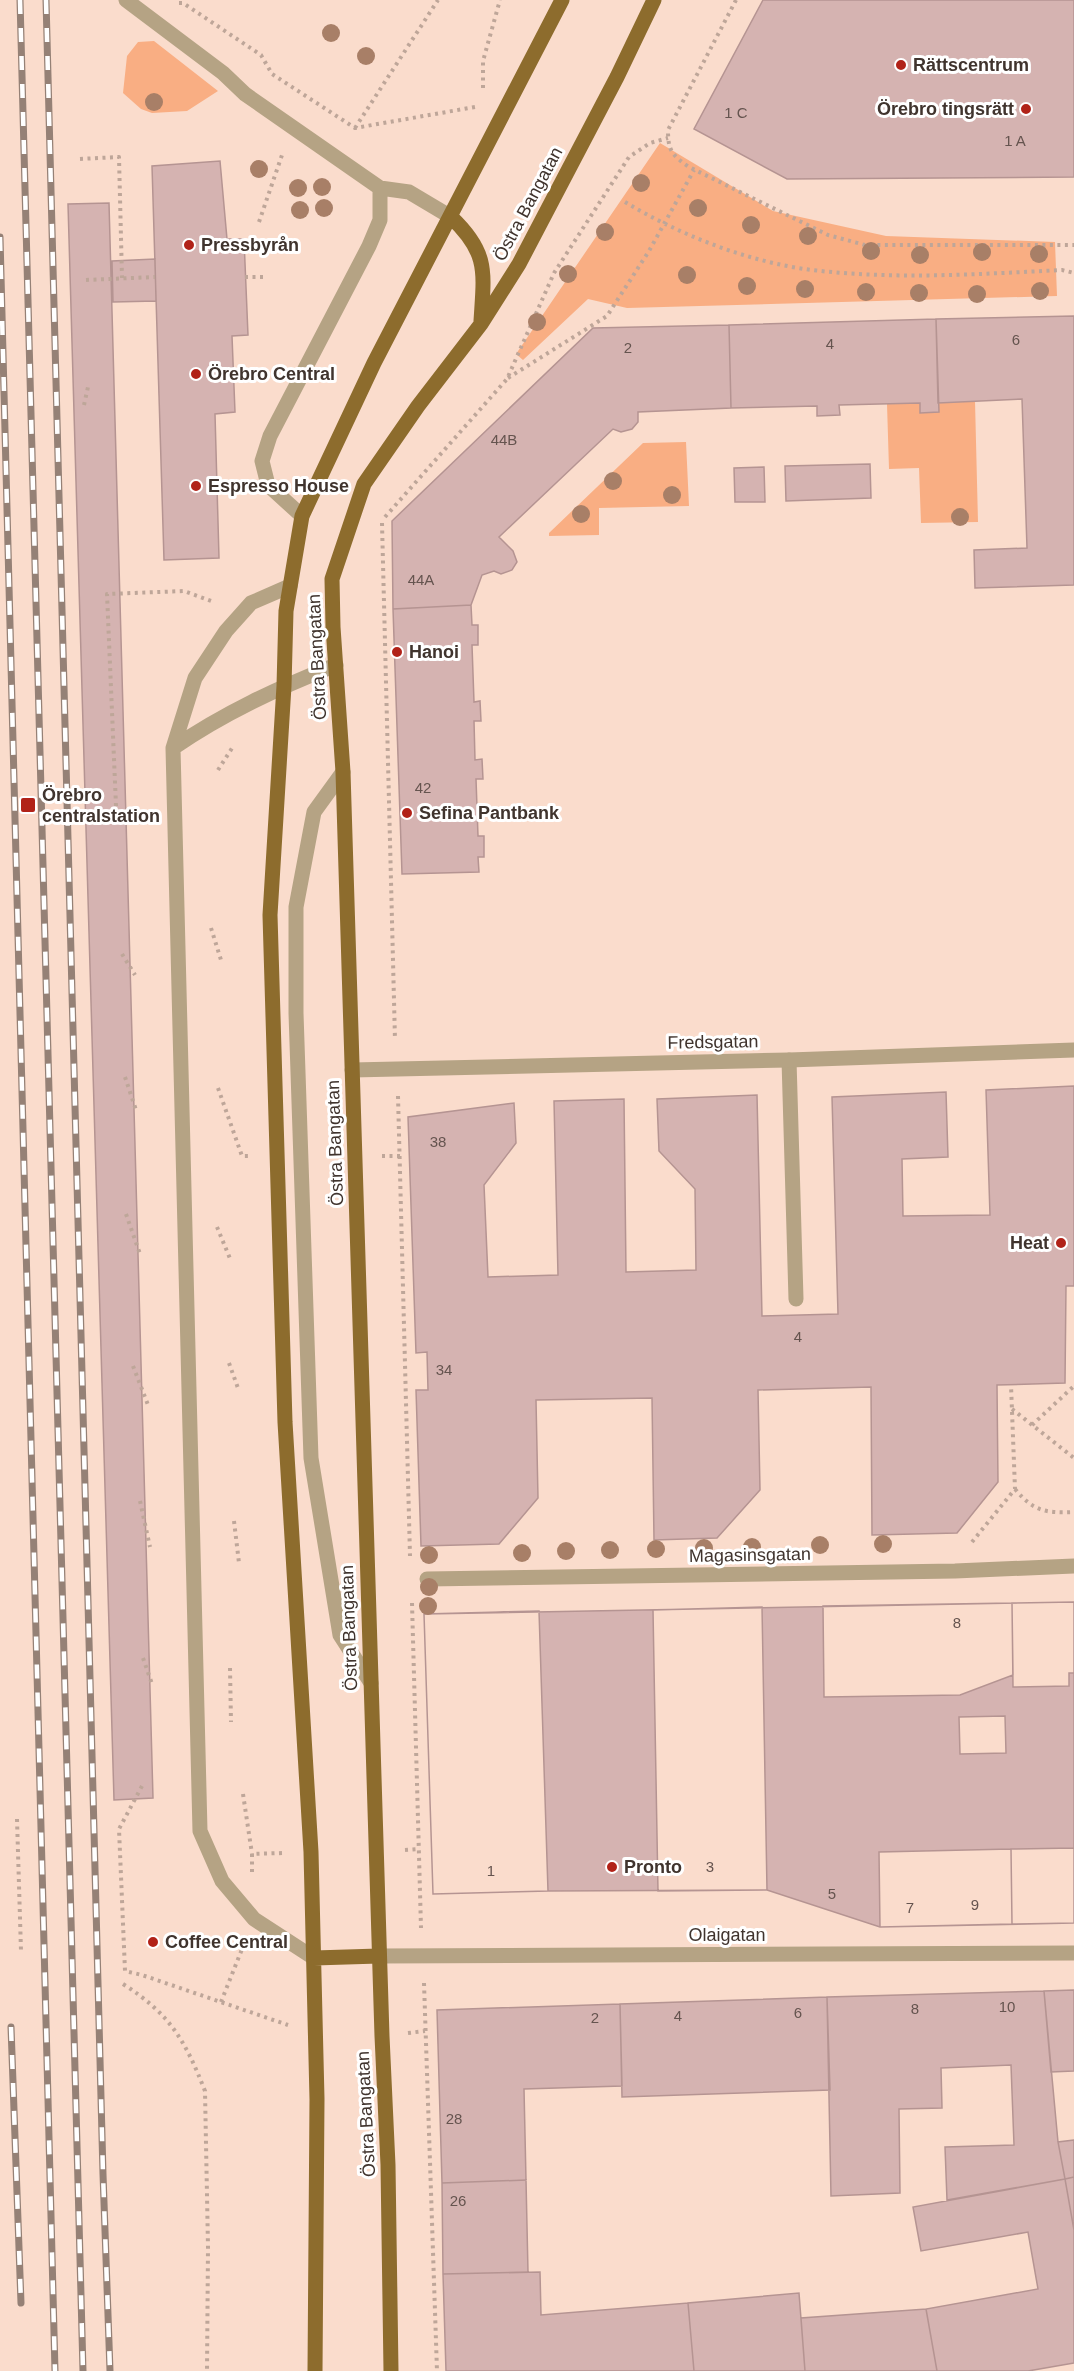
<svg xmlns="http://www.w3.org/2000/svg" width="1074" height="2371" viewBox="0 0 1074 2371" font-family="Helvetica,sans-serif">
	<rect width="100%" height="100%" fill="#fadccc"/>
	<path fill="#f9ae83" d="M154,41L218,91L187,111L152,113L141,109L123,93L127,56L138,42Z
		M660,143L773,211L886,236L1055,242L1057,296L627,308L588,299L523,360L516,354Z
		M975,401L978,522L921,523L919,468L889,469L887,404L920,403V413L938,412V403Z
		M686,442L689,506L599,508V535L549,536V533L643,443Z"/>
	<path fill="#d5b3b1" stroke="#b59492" stroke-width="1.5" fill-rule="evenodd" d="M763,0H1074V177L787,179L694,129Z
		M220,161L227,239H244L248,335L232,336L235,412L215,414L219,558L164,560L152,166Z
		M109,203L153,1798L114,1800L68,204Z
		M155,259L156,301L113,302L112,261Z
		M1074,316V585L975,588L974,550L1027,548L1022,399L938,403L936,319Z
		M936,319L939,412L920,413V403L839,405L840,415L817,416V406L731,408L729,325Z
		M729,325L731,408L638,412V422L632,429L621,432L613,429L499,537L513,551L517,562L512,570L501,574L494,571L482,575L471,605L393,609L392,521L593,328Z
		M870,464L871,498L786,501L785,466Z
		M764,467L765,502H735L734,468Z
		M471,605L472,625H478V645H472L474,702L480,701L481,721H474L475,760L482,759L483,779H476L478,836H484V857H478L479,872L402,874L393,609Z
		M1074,1086V1286H1066L1065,1383L997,1385L998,1482L957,1533L872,1535L871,1387L758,1390L760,1490L717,1538L654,1540L652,1398L536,1400L538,1498L499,1544L421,1546L416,1390H428L427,1352L416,1353L408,1117L514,1103L516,1143L484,1185L488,1277L558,1275L554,1101L624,1099L626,1272L696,1270L695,1189L659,1151L657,1099L757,1095L762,1316L838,1314L832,1097L946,1092L948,1157L902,1159L903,1216L990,1215L986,1090Z
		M1074,1602V1923L880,1927L767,1890L548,1891L433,1894L424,1614ZM1005,1716L1006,1753L960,1754L959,1717Z
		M1074,1602V1673H1069V1686L1013,1687L1012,1603Z
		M1012,1603L1013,1675L960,1695L824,1697L823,1606Z
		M762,1607L767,1890L658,1891L653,1610Z
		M539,1611L548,1891L433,1894L424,1614Z
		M1074,1848V1923L1012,1924L1011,1849Z
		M1011,1849L1012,1924L880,1927L879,1852Z
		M1074,1990V2071L1051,2072L1044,1991Z
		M1044,1991L1058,2142L1065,2179L947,2200L945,2147L1014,2145L1011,2065L941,2068L942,2108L899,2109L900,2193L831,2196L827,1997Z
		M827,1997L830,2090L622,2097L620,2004Z
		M620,2004L622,2086L524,2089L526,2180L442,2183L437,2010Z
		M1074,2140V2177L1065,2179L1058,2142Z
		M1074,2177V2230L1065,2179Z
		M1065,2179L1074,2230V2363L1028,2371H937L926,2309L1038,2289L1028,2232L921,2251L913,2207Z
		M526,2180L528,2272L443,2274L442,2183Z
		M540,2272L541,2315L688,2303L694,2371H446L443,2274Z
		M799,2293L805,2371H694L688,2303Z
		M926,2309L937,2371H805L801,2318Z"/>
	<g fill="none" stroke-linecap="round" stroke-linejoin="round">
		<path stroke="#bea699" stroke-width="4" stroke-dasharray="3 4.5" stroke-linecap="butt" d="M736,0L668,130C668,151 672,155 689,167L828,235L865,245H1074
			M179,3H183L261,55L272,74L355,128L475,107
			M483,88V61L500,0
			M355,128L438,0
			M80,159L119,157L122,278
			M625,202C680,235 748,262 812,270C895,280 980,274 1062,270L1074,273
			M259,222L282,155
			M245,277H264
			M86,280L155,277
			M508,378L607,316L649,251L694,170
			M84,405L88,387
			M385,517L507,379L554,273L629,157L650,143L668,138
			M382,523L395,1040
			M218,770L234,745
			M116,806L107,594L184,591L211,601L212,604
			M211,928L221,960
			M122,954L135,975
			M125,1077L136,1110
			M218,1088L242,1156H249
			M398,1096L410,1556
			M382,1156H400
			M126,1214L140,1254
			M217,1227L231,1261
			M229,1363L239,1391
			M133,1366L148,1405
			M1012,1409L1074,1458
			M1032,1425L1074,1386
			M1015,1489C1034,1512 1046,1513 1074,1512
			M140,1501L150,1547
			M234,1521L239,1563
			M972,1542L1015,1489L1011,1385
			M412,1603L421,1928
			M143,1658L152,1684
			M230,1668L231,1722
			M142,1786L119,1829L125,1971L142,1975L288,2025
			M243,1794L252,1854
			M17,1819L21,1951
			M405,1850L420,1849
			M252,1872V1854L283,1853
			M424,1983L437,2371
			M123,1984C170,2014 185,2040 205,2091L208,2247L207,2371
			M221,2002L244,1944
			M408,2033L425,2031"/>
		<path stroke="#b5a384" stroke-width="15" d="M126,0L223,73L245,94L380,188L409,192L451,217
			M302,516L268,485L262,461L270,436L369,246L380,220V188
			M290,586L251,603L226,631L195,678L173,748L200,1831L222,1881L254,1919L314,1958
			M173,748C224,713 278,688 336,665
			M343,772L314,812L296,907V1013L311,1458L340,1635L371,1683
			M789,1060L796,1299"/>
		<path stroke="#b5a384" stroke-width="15" d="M352,1070L789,1060L1074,1050
			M427,1579L955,1571L1074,1566
			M379,1956L1074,1953"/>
		<path stroke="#8d6c2d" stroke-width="15" d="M451,217C489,253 484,272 481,321
			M314,1958L379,1956
			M315,2371L317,2099L311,1852L285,1422L270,915L284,686L286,611L302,516L374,363L562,0
			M391,2371L388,2165L382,2036L343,772L333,627L332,579L364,484L418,406L481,324L519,264L617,77L654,0"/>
		<defs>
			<path id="rail" d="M20,0L83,2371
				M46,0L103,2174L110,2371
				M0,237L55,2371
				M11,2027L21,2303"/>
		</defs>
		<use href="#rail" stroke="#958176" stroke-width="7"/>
		<use href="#rail" stroke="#fff" stroke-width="4.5" stroke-dasharray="14" stroke-linecap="butt"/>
	</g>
	<g fill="#a87f67">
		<circle cx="331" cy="33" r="9"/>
		<circle cx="366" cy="56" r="9"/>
		<circle cx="154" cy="102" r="9"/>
		<circle cx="259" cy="169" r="9"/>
		<circle cx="641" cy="183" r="9"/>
		<circle cx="322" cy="187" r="9"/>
		<circle cx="298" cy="188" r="9"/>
		<circle cx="324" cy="208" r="9"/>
		<circle cx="698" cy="208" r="9"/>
		<circle cx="300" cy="210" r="9"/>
		<circle cx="751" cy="225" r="9"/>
		<circle cx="605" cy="232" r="9"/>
		<circle cx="808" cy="236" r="9"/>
		<circle cx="871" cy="251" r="9"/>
		<circle cx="982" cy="252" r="9"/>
		<circle cx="1039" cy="254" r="9"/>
		<circle cx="920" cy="255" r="9"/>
		<circle cx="568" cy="274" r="9"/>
		<circle cx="687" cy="275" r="9"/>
		<circle cx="747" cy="286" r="9"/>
		<circle cx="805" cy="289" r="9"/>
		<circle cx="1040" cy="291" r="9"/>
		<circle cx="866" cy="292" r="9"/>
		<circle cx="919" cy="293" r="9"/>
		<circle cx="977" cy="294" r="9"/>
		<circle cx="537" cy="322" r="9"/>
		<circle cx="613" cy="481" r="9"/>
		<circle cx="672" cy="495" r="9"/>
		<circle cx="581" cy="514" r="9"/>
		<circle cx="960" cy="517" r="9"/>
		<circle cx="883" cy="1544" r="9"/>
		<circle cx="820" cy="1545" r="9"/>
		<circle cx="752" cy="1547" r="9"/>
		<circle cx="704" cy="1548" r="9"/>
		<circle cx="656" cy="1549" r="9"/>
		<circle cx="610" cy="1550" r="9"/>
		<circle cx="566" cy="1551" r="9"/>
		<circle cx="522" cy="1553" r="9"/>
		<circle cx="429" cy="1555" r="9"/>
		<circle cx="429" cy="1587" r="9"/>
		<circle cx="428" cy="1606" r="9"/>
	</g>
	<g fill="#b12218" stroke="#fff" stroke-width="2">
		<circle cx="901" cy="65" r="6"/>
		<circle cx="1026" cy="109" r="6"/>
		<circle cx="189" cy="245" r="6"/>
		<circle cx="196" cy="374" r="6"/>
		<circle cx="196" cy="486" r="6"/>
		<circle cx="397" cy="652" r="6"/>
		<rect x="20" y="797" width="16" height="16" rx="3"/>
		<circle cx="407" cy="813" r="6"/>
		<circle cx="1061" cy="1243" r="6"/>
		<circle cx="612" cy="1867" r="6"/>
		<circle cx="153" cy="1942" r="6"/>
	</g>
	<g text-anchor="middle" stroke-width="6" stroke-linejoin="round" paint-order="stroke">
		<g font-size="15" fill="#65544f">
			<text x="736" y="118">1 C</text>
			<text x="1015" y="146">1 A</text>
			<text x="1016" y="345">6</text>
			<text x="830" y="349">4</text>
			<text x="628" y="353">2</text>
			<text x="504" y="445">44B</text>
			<text x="421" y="585">44A</text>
			<text x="423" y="793">42</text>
			<text x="438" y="1147">38</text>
			<text x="798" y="1342">4</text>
			<text x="444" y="1375">34</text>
			<text x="957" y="1628">8</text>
			<text x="710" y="1872">3</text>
			<text x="491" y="1876">1</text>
			<text x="832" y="1899">5</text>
			<text x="975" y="1910">9</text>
			<text x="910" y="1913">7</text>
			<text x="1007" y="2012">10</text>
			<text x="915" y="2014">8</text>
			<text x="798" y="2018">6</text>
			<text x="678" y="2021">4</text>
			<text x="595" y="2023">2</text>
			<text x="454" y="2124">28</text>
			<text x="458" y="2206">26</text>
		</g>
		<g font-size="18" font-weight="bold" fill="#40342e" stroke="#fff" text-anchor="start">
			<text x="913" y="71">Rättscentrum</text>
			<text x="1014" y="115" text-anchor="end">Örebro tingsrätt</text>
			<text x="201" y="251">Pressbyrån</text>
			<text x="208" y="380">Örebro Central</text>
			<text x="208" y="492">Espresso House</text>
			<text x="409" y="658">Hanoi</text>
			<text x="42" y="801">Örebro<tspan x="42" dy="21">centralstation</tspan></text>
			<text x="419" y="819">Sefina Pantbank</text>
			<text x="1049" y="1249" text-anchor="end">Heat</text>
			<text x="624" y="1873">Pronto</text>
			<text x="165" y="1948">Coffee Central</text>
		</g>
		<g font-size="18" fill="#40342e" stroke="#fff">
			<text transform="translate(528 204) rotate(-62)" y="6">Östra Bangatan</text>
			<text transform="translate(317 657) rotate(-93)" y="6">Östra Bangatan</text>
			<text transform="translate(713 1042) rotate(-1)" y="6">Fredsgatan</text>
			<text transform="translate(335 1143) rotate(-92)" y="6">Östra Bangatan</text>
			<text transform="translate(750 1555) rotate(-1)" y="6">Magasinsgatan</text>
			<text transform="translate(349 1628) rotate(-92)" y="6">Östra Bangatan</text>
			<text x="727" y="1941">Olaigatan</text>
			<text transform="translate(366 2114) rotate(-93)" y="6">Östra Bangatan</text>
		</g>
	</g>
</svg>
